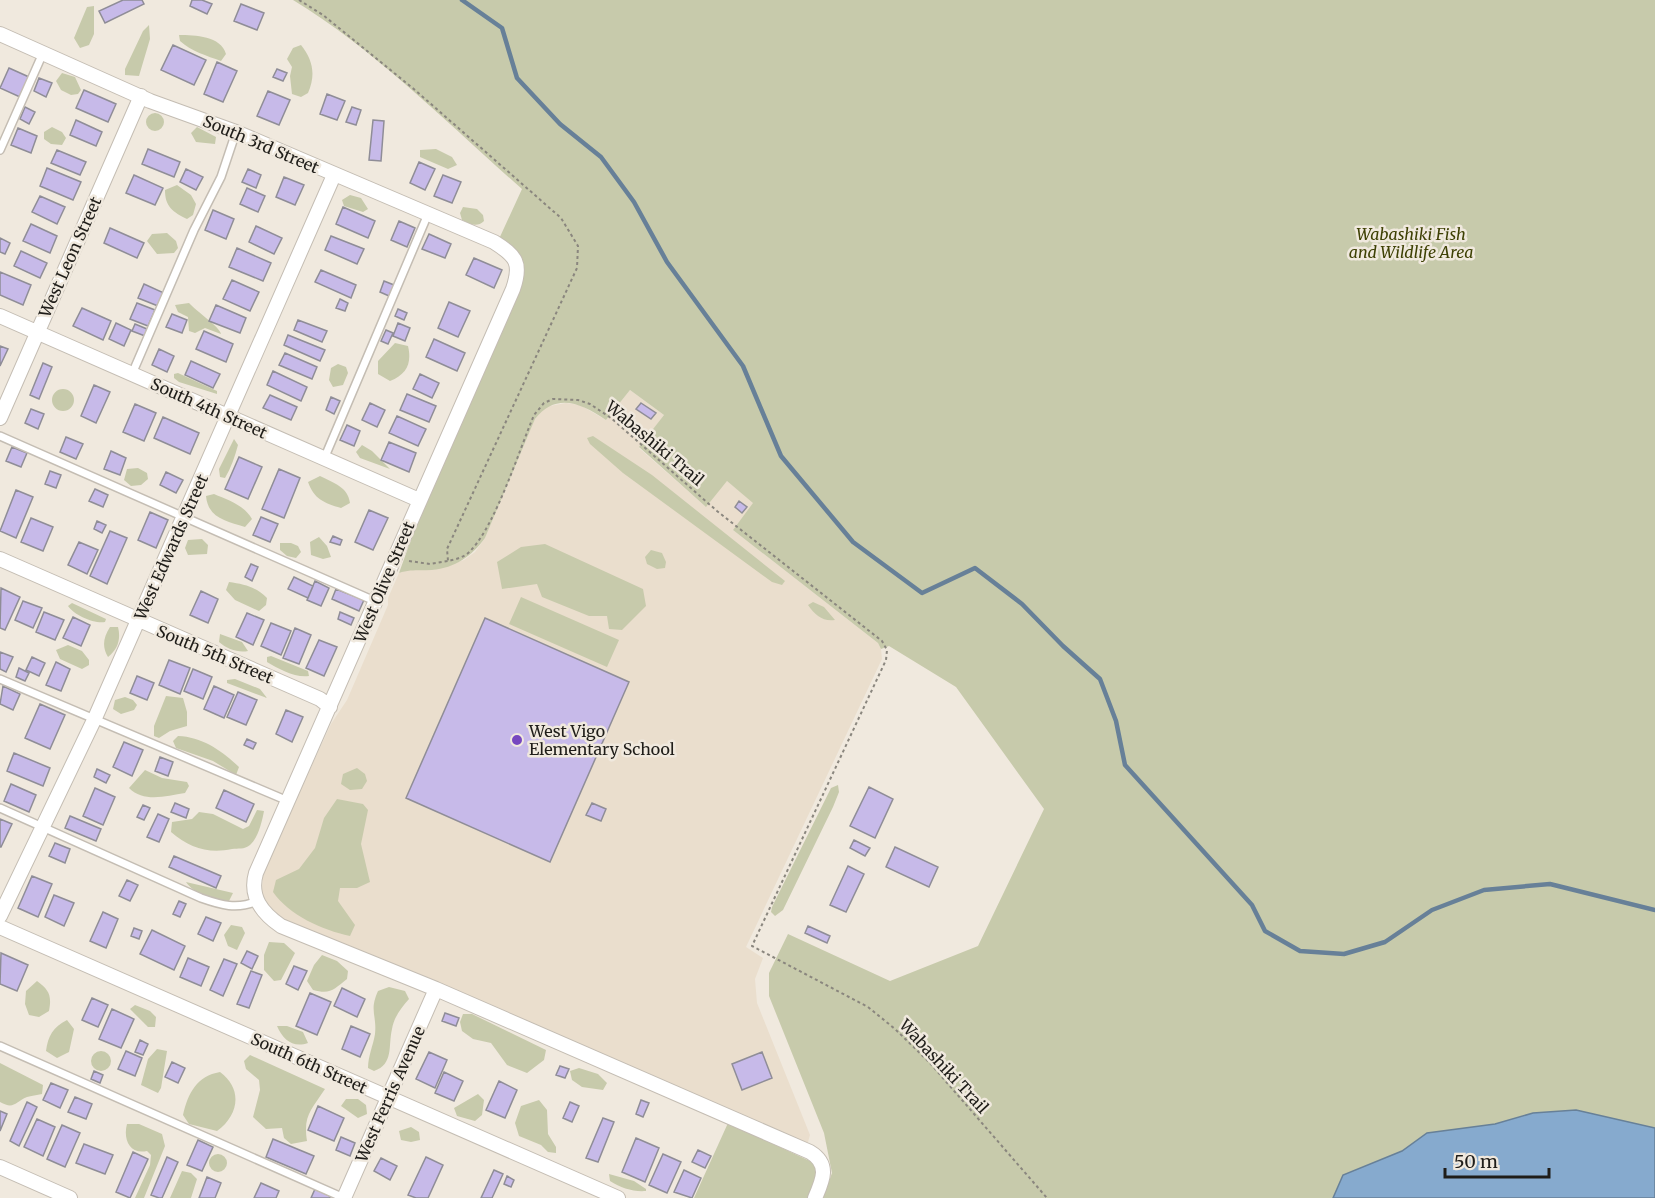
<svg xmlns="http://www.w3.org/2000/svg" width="1655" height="1198" viewBox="0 0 1655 1198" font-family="Merriweather,serif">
	<rect width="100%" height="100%" fill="#f0e9de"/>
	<path fill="#eadecd" d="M630,390L664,415L639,448L705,506L727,481L754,503L733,530L878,643L881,649L882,659L746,947L763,958L755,979L757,1003L810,1135L808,1142L804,1143L286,922L270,909L262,893L263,871L331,724L347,700L388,605V598L399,573L409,569L433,570L464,560L475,552L485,538L535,419L544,407L566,403L580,405L606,420Z"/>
	<path fill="#c7caab" d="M293,0H1655V1198H823L832,1173L824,1133L769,996V973L788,934L890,981L978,946L1044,809L956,687L889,646L881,649L878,643L733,530L753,503L727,481L706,507L639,447L664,415L630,390L606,420C581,403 556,392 535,419L485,538C472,556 455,568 432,570C420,571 411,569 399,573L422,509L522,283C527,260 517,250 499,239L522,189C449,125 377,51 293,0Z
		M94,6V34L89,45L80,48L74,38L87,7Z
		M149,25L150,39L139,76L125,75V69L143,31Z
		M179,35C195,35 221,36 226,54L221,61C207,56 191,51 180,41Z
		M301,45C313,60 316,75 308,93L301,97L292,94L290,76L292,67L287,59L293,48Z
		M62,73L75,77L81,90L78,94L71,95L61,90L56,81Z
		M146 122a9 9 0 1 1 18 0a9 9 0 1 1-18 0Z
		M52,127L62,132L66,138L62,145L51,144L44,139V132Z
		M197,127L216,137L215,144L196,142L191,133Z
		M436,149L452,157L457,165L448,169L420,157V150Z
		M177,185L191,195L196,204L193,215L187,219C173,212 165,207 165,190Z
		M350,195L361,198L368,209L363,212L344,206L342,200Z
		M463,207L477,209L483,215L484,221C477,228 470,224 462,220L460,213Z
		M167,233L176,241L178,248L174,253L157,254L147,241L152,234Z
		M189,303C196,311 220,327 221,334L205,328L195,333L189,331L188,317L178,312L175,305Z
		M395,343L408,346C412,363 407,374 390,381L378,374V361Z
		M338,364L346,367L348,373L343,385L333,387L329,380L331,368Z
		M178,373L217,391V394L179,382L174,378V374Z
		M52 400a11 11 0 1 1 22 0a11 11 0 1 1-22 0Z
		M593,436L652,475L785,581L782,585L772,582L623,473L590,444L587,438Z
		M234,439L238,445C235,456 231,468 225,478L220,477L219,469Z
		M362,445L372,451L390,469L360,458L356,452Z
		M138,468L147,473L148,479L141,485L131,486L124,480L127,469Z
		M320,476C334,483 348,487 350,503L341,508C324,503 314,499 308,482Z
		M214,494C228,500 244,505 252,519L245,527C226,521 208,518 206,496Z
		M319,537L327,546L331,557L323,559L311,555L310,542Z
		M202,539L208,545L207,554L188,555L185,548L188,540Z
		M280,543H291L298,546L301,552L296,558L287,556L280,550Z
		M545,544L643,589L646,606L622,630L609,629L607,616H589L542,597L537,584L502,589L497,562L521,547Z
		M651,550L662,553L666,562L665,568L657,569L647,564L645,557Z
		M229,582C244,584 256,587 267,598L266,605L259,611L235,600L226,590Z
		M521,597L619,640L607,667L509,624Z
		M813,602L824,607L835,620C823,622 815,615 808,605Z
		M72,603L106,619L105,622C94,624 74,615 68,606Z
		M110,627H118C121,639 118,649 108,657C102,647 103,638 110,627Z
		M220,634L242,642L248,651C238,653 227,649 219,642Z
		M68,645L82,651L89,660V665L82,669L60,659L56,650Z
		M271,656L308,671L309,676C295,678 279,669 267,662V657Z
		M235,679L260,689L267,698L227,683V680Z
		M166,696L183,698L187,712V726L170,731L159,738L154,736V726Z
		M125,697L133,700L137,705L134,710L121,714L113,709L115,700Z
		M178,736C203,737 222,751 239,767L236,775L213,761L176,748L173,741Z
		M357,768L365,774L367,781L362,789L350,790L341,784L343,774Z
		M145,770L162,778L187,782L189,786L185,793C166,796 144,803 129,788Z
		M838,785L839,792L833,807L783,910L775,916L771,912L772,907L831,788Z
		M337,799L363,804L368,810L361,844L370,882L357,888H340L338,901L355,925L350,936C322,930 289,915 273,892L276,880L299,869L315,848L324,818Z
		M257,810L264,811C262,822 258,838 250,845C244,850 238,848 232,849C209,854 189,848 171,832L172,822L192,819L199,812L213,814L243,829L249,826Z
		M186,882L233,893L229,901C216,902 193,893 186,882Z
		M231,925L242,927L245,933L237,950L228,946L224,935Z
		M269,942L284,943L295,953L281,980L274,981L264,970V955Z
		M322,955L337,961L348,971L347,979C334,989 331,995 313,990L307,981L314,965Z
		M37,981C49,990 52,995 49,1011L39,1017L29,1015L25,1004L26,991Z
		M389,987L405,991L409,999C401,1008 394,1017 392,1029C388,1046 394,1064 374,1071L368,1068C368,1056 373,1046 375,1034C377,1015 369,1011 378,991Z
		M135,1005L150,1011L156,1017L155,1027H148L130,1009Z
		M463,1014H472L546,1050L544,1060L527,1073L507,1065L491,1043L473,1039L462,1031L460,1022Z
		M67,1020L74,1029L69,1052L57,1058L46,1051C48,1036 53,1027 67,1020Z
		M277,1026H287L303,1032L308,1043C293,1048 283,1040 277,1026Z
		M157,1049L167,1051L161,1088L158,1093L141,1085L148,1059Z
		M91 1061a10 10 0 1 1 20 0a10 10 0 1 1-20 0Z
		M250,1055L325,1089C311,1110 303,1116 307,1141L291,1144L284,1138L282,1128L266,1129L253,1117L260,1090L259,1080L246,1069L244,1061Z
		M0,1063L43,1085L42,1094C37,1095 31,1096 27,1097C15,1102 14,1110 0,1102Z
		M579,1068L598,1074L607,1083L603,1090L582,1087L572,1080L570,1071Z
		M220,1072C243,1089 239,1115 217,1131L189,1124L183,1115C188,1093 197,1076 220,1072Z
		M478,1094L484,1100L482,1115L475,1121L457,1116L454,1108Z
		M346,1099H358L366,1105L367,1114L358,1118L341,1106Z
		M539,1100L547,1110L548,1134L556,1147V1153L548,1152L541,1145L519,1136L515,1123L521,1106Z
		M728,1123L812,1162L818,1174L809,1198H694Z
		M127,1124H139L162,1134L165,1146L144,1198H135L150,1165L151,1155L147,1151C129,1155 123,1138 127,1124Z
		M411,1127L419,1132L420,1140L411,1142L401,1140L399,1131Z
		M209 1163a9 9 0 1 1 18 0a9 9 0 1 1-18 0Z
		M182,1171L191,1173L197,1179L191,1198H170Z
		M609,1174L634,1181L646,1189V1191C633,1192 621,1188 610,1181Z"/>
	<path fill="#86aace" stroke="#678098" stroke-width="1.5" d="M1576,1110L1655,1128V1198H1333L1343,1175L1402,1151L1427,1133L1495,1124L1533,1113Z"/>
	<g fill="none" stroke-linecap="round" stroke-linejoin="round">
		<path stroke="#678098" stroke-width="4.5" d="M462,0L502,28L517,78L560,124L601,157L634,202L667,262L743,366L781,456L853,542L922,593L975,568L1022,604L1063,646L1100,679L1116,721L1125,765L1252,905L1265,931L1300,951L1344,954L1385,942L1432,910L1484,890L1550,884L1655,910"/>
	</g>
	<path fill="#c7bae9" stroke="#8f8d97" stroke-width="1.5" d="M123,0H142L144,4L105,23L99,11Z
		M192,0H202L212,4L207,14L190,6Z
		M241,4L264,13L257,30L234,21Z
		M173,45L206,60L194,85L161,70Z
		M217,62L237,71L223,102L204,94Z
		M9,68L29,77L20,97L0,88Z
		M277,69L287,73L283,81L273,77Z
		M39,78L52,83L46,97L34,91Z
		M84,90L116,104L108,122L76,108Z
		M268,91L290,100L279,125L257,116Z
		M327,94L345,101L337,120L320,114Z
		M25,107L35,112L29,124L20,119Z
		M352,107L361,110L356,125L346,122Z
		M76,120L102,132L96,146L70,135Z
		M373,120L384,121L381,161L369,160Z
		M18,128L37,136L31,153L11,145Z
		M148,149L180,162L174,177L142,164Z
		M57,150L86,162L80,175L51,163Z
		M419,162L435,169L425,190L410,183Z
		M47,168L81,182L73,200L40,186Z
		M186,169L203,177L196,190L180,182Z
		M248,169L261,175L256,188L242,182Z
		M134,175L163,188L155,205L126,193Z
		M443,175L461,182L452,203L434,196Z
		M284,177L304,185L295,205L276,197Z
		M247,188L265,196L258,212L240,204Z
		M40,196L65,207L57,224L32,212Z
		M343,207L375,221L368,238L336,224Z
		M213,210L234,219L226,239L205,230Z
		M399,221L415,228L407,247L391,240Z
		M31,224L57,236L50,253L23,241Z
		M256,226L282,238L274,254L249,242Z
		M110,228L144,243L137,258L104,243Z
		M429,234L451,244L445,258L422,249Z
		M331,236L364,249L357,264L325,250Z
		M0,238L10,243L5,254L0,252Z
		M237,248L271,263L263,281L229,267Z
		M21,251L47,263L40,278L14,266Z
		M474,258L502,270L494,288L466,275Z
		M321,270L356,285L351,298L315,282Z
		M0,272L31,285L23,305L0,295Z
		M232,280L259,292L250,311L223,299Z
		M384,281L394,285L389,296L380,292Z
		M144,284L164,293L158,306L138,298Z
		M340,299L348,303L345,311L336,308Z
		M449,302L470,311L458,337L438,328Z
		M137,303L155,310L148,326L130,319Z
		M216,305L246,318L240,333L209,321Z
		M82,308L111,321L103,340L73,326Z
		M398,309L407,313L404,320L395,316Z
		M172,314L187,320L182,333L166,327Z
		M298,320L327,331L322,342L294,330Z
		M116,323L131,330L124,346L109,339Z
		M398,323L410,328L405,341L393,336Z
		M135,324L147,329L145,336L132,331Z
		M386,330L393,333L388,344L381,341Z
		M204,331L233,344L226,362L196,349Z
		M288,335L325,350L320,361L284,345Z
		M434,339L465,353L457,371L426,357Z
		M0,346L8,349L0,366Z
		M159,349L174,356L167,372L152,365Z
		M285,353L317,367L312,379L279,365Z
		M191,361L220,374L213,388L185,375Z
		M43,363L52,367L39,399L30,395Z
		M273,371L307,387L301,401L267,385Z
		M420,374L439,383L432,398L413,389Z
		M94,385L110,392L96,423L81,416Z
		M407,394L436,406L429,422L400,410Z
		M270,395L297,407L291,420L263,408Z
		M331,397L340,401L334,414L326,410Z
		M370,403L385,410L377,427L362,420Z
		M641,403L656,413L651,419L636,409Z
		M135,404L156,413L144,441L123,432Z
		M31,409L44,414L38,429L25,423Z
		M397,416L426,429L418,446L389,433Z
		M163,417L199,433L190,454L154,438Z
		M347,425L360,431L354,446L340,440Z
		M66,437L83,444L76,459L60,452Z
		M389,442L416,453L409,472L381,460Z
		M12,447L27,453L21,467L6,461Z
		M111,451L126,458L120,475L104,469Z
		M239,457L262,467L248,499L225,489Z
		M279,469L300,478L284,518L262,509Z
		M50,471L61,475L56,488L45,484Z
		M166,472L183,480L176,493L160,485Z
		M95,489L108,495L103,507L89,501Z
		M16,490L33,497L16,538L0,531Z
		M739,501L747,507L742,513L735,507Z
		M369,510L388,518L373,550L355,542Z
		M150,512L168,520L156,548L138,540Z
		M261,517L278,524L270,542L253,535Z
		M31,518L53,527L43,551L21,542Z
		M97,521L106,525L102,533L94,529Z
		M110,531L127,538L107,584L90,576Z
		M333,536L342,540L340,545L330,542Z
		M79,542L98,550L87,574L68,565Z
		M251,564L258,567L252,581L245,577Z
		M294,577L313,586L308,598L288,589Z
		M315,581L329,588L321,606L307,600Z
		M1,588L20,597L5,630L0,628Z
		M336,589L364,600L359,611L332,599Z
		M201,591L218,599L208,623L190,615Z
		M23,601L42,608L33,628L15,620Z
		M44,612L64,620L55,640L36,632Z
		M340,612L354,618L351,625L338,619Z
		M247,613L264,620L253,645L236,637Z
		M73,617L90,625L81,646L63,638Z
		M485,618L629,682L550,862L406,798Z
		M271,623L291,631L281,655L261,646Z
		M295,628L311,635L299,664L283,658Z
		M319,640L337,647L324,676L306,668Z
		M0,652L13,657L6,672L0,669Z
		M32,657L45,663L39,676L26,670Z
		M169,660L190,668L180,694L159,685Z
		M56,662L70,669L61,691L46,685Z
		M19,668L29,673L25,681L16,677Z
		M193,669L212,677L203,699L184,691Z
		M137,676L154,683L147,700L130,693Z
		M3,686L20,694L13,710L0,704Z
		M214,686L234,695L224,718L204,709Z
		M238,692L257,700L246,725L227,717Z
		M40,704L65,715L50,749L25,738Z
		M286,710L303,717L292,742L276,734Z
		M247,739L256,743L253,749L244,745Z
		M124,742L143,750L132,776L113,767Z
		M14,753L50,768L43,786L7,771Z
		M160,757L173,762L168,776L155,771Z
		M97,769L110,775L106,783L94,777Z
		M11,784L36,795L29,812L4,801Z
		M869,787L893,799L875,838L850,826Z
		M95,788L115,797L103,825L83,816Z
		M224,790L254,804L246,822L216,808Z
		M175,803L189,809L186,818L171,812Z
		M592,803L606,809L601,821L586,815Z
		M143,805L150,808L144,820L137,817Z
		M158,814L169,819L159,842L147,837Z
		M70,816L101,829L96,841L65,828Z
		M0,819L12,824L1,847H0Z
		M854,840L870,848L865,856L850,848Z
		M55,843L70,849L65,863L49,856Z
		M895,847L938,867L929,887L886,867Z
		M174,856L221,876L216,888L169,867Z
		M848,866L864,874L846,912L830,905Z
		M32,876L52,884L38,917L18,908Z
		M127,880L138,885L130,901L119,896Z
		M54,895L74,903L64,926L45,917Z
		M179,901L186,904L180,917L173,914Z
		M103,912L118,919L106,948L90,941Z
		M206,917L221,923L213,941L198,934Z
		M808,926L830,936L827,943L805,933Z
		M134,928L142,931L139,939L131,936Z
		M152,930L185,946L174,970L140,954Z
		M247,951L258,956L252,969L241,963Z
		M1,953L28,965L17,991L0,984Z
		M188,958L209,967L201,986L180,977Z
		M224,959L237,964L223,996L210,990Z
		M294,966L307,971L298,990L286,984Z
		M251,971L262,975L249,1008L237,1004Z
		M342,988L365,999L357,1017L334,1006Z
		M310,993L331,1002L317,1035L296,1026Z
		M92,998L108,1005L98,1027L82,1020Z
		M112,1009L134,1019L121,1048L99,1039Z
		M445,1013L459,1018L456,1026L442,1021Z
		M351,1026L370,1034L360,1057L342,1049Z
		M140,1040L148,1044L143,1055L135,1052Z
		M126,1051L142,1058L135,1076L118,1069Z
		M429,1052L447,1060L435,1088L416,1079Z
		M762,1052L772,1078L742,1090L732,1064Z
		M172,1062L185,1068L178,1083L165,1077Z
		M560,1066L569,1069L565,1078L556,1075Z
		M94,1071L103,1075L100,1083L91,1079Z
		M444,1072L463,1081L454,1101L435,1093Z
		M499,1081L517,1090L505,1118L486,1110Z
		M51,1083L68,1090L60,1108L43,1100Z
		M75,1097L92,1104L86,1119L68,1112Z
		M641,1100L649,1103L643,1117L636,1114Z
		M27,1102L37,1107L19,1146L10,1141Z
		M570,1102L579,1106L572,1122L563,1118Z
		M318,1106L344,1118L334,1141L308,1130Z
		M0,1111L7,1114L0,1131Z
		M603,1118L614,1122L598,1162L586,1158Z
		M37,1119L55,1127L43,1156L24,1147Z
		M62,1125L80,1133L65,1167L47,1159Z
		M341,1137L355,1143L350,1156L336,1150Z
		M636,1138L659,1148L645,1182L622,1172Z
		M273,1139L314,1156L306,1174L266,1157Z
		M198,1140L213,1147L202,1171L187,1165Z
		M84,1144L113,1155L105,1174L76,1163Z
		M698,1150L711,1156L705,1168L692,1162Z
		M133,1152L148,1159L130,1198L116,1192Z
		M663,1154L681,1162L667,1193L649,1185Z
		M167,1157L178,1162L162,1198H159L151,1195Z
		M426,1157L443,1165L428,1198H416L408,1195Z
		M381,1158L397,1166L390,1180L374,1171Z
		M494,1170L503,1174L492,1198H481Z
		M684,1170L701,1178L692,1198L674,1192Z
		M507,1176L514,1180L511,1187L504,1184Z
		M207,1177L221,1183L215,1198H199Z
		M261,1183L279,1191L276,1198H254Z
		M315,1189L330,1196V1198H311Z"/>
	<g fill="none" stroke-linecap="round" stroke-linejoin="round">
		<defs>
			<path id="lane" d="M0,150L43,53
				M132,374L194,230L221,177L236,132
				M0,436L377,602
				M324,459L428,214
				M0,679L288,801
				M0,808L201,898C221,905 237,910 257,901
				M0,1046L344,1198"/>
			<path id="street" d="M0,34L150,101L236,132L494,242C516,256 522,263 513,289L256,873C249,897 262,913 281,926L436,989L810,1152C830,1164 823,1180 815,1198
				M0,316L419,500
				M0,418L141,96
				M0,559L320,699L330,707
				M0,916L95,718L334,175
				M0,927L618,1198
				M0,1167L70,1198
				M344,1198L436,989"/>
		</defs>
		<use href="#lane" stroke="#c4bdb3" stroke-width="10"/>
		<use href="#street" stroke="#c4bdb3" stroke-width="16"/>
		<path stroke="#8a867e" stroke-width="2" stroke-dasharray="3 3" stroke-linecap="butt" d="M299,0L323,15L415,90L561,218L578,246L577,268L447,549L448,561C457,559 466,557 472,549C496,523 519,451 534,415L544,403L553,399L578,400L590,404L611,418L717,511L882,641L887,650L886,660L752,946L868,1007L895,1029L929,1062L1047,1198
			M409,561L430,564L448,561"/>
		<use href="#lane" stroke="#fff" stroke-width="7"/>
		<use href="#street" stroke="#fff" stroke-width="14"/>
	</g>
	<circle fill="#7748c0" stroke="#f0e9de" stroke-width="2" cx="517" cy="740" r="6"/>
	<g text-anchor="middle" stroke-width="5" stroke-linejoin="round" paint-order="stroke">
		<g font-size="16" fill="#1f1d19" stroke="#f0e9de">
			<text transform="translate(261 144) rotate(23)" y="6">South 3rd Street</text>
			<text transform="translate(70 257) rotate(-66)" y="6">West Leon Street</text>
			<text transform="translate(209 408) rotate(24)" y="6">South 4th Street</text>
			<text transform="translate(655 443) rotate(40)" y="6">Wabashiki Trail</text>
			<text transform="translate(171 547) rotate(-66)" y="6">West Edwards Street</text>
			<text transform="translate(384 582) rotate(-67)" y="6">West Olive Street</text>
			<text transform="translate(215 654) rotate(23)" y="6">South 5th Street</text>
			<text transform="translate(309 1063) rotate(24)" y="6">South 6th Street</text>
			<text transform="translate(944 1066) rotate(47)" y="6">Wabashiki Trail</text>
			<text transform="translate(390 1094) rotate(-66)" y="6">West Ferris Avenue</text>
		</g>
		<g font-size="16" font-style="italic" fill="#3e4104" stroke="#f0e9de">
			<text x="1411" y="240">Wabashiki Fish<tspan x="1411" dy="18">and Wildlife Area</tspan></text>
		</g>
		<g font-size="16" fill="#1f1d19" stroke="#f0e9de" text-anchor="start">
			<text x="529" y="737">West Vigo<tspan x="529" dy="18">Elementary School</tspan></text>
		</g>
	</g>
	<path d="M1445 1168v9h104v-9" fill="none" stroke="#1f1d19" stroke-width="3"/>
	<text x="1454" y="1168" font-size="18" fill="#1f1d19" stroke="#f0e9de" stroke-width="4.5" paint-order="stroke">50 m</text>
</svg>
